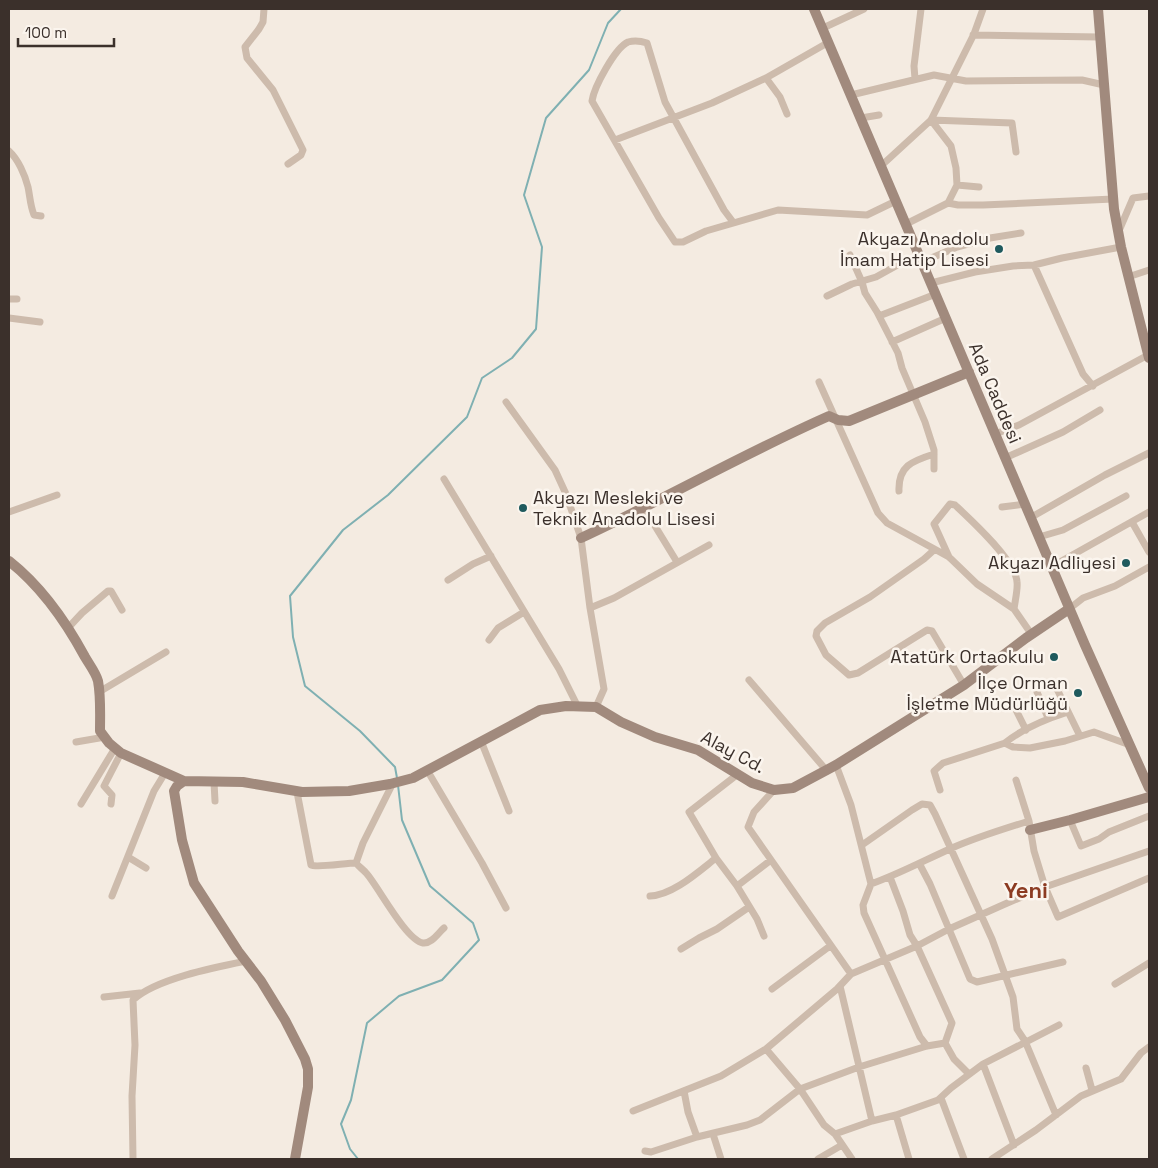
<svg xmlns="http://www.w3.org/2000/svg" width="1158" height="1168" viewBox="0 0 1158 1168" font-family="'Space Grotesk',sans-serif">
	<rect width="100%" height="100%" fill="#f4ebe1"/>
	<g fill="none" stroke-linecap="round" stroke-linejoin="round">
		<path stroke="#7fb0b2" stroke-width="2" d="M397,778L395,767L360,731L305,686L293,637L290,596L343,530L388,495L467,417L482,378L512,358L536,329L542,247L524,195L546,118L589,70L608,23L621,9
			M358,1159L350,1149L341,1124L351,1100L367,1023L399,996L442,980L479,940L473,923L430,886L402,820L398,785"/>
		<path stroke="#cdbbac" stroke-width="7" d="M264,9L263,22L259,29L245,47L247,58L273,90L303,150L301,155L288,164
			M823,28L864,9
			M973,35L1100,37
			M766,78L780,97L787,114
			M915,79L914,66L921,9
			M851,95L934,75L966,81L1082,80L1104,85
			M861,118L879,115
			M931,120L1012,123L1016,152
			M615,140L712,103L766,78L829,42
			M9,151C18,159 25,175 28,187C30,196 30,205 34,215L41,216
			M881,166L931,120L974,34L983,9
			M957,185L979,187
			M948,203L958,205H983L1113,199
			M733,222L724,210L665,102L647,43C641,41 635,40 628,42C615,48 594,87 592,101L659,218L675,242H683L706,231L778,210L867,215L896,201
			M906,224L948,203L957,185L956,168L951,146L931,120
			M1118,233L1133,198L1149,196
			M850,255L862,282L865,293L877,312L898,353L902,368L925,422L934,450V469
			M922,262L957,247L990,238L1021,233
			M1034,265L1083,374L1093,386
			M1128,277L1149,270
			M931,283L975,272L1013,266L1034,265L1062,258L1121,247
			M827,296L852,284L876,277L903,262L920,257
			M9,299H17
			M879,316L936,294
			M9,318L40,322
			M892,342L946,318
			M819,382L878,513L887,523L949,557L977,584L1014,609L1032,635
			M506,402L555,470L566,494L581,538L590,608L604,689L596,707
			M995,434L1019,425L1148,355
			M1005,458L1063,432L1100,410
			M444,479L559,669L578,707
			M899,491C898,466 912,461 934,454
			M1002,507L1025,504
			M644,508L677,562
			M9,512L57,495
			M1030,518L1105,475L1149,453
			M1132,522L1149,552
			M1039,537L1063,530L1126,496
			M934,550L924,559L870,597L825,623L817,631L816,636L826,655L849,675L858,673L927,630L932,631L964,685
			M949,557L934,524L950,504L955,505C971,520 1016,561 1017,582C1018,589 1015,601 1014,609
			M1051,567L1149,512
			M448,580L473,564L491,556
			M590,608L614,598L709,545
			M1069,609L1083,598L1115,586L1149,567
			M68,628L82,613L108,591H111L122,610
			M489,640L498,628L524,612
			M749,680L827,771
			M1055,685L1080,736
			M99,692L166,652
			M1037,692L1048,718
			M1015,708L1026,730
			M481,741L509,811
			M76,742L105,737
			M1005,743C1023,728 1046,719 1068,712
			M836,765L851,805L871,884L863,905L864,913L920,1037L927,1046
			M427,770L482,863L506,908
			M738,774L689,812L716,858L737,886L757,919L764,936
			M1016,780L1029,821L1034,851L1045,887L1058,917L1149,878
			M214,782L215,801
			M774,790L754,812L748,827L851,974
			M940,790L934,771L943,763L1005,743L1013,747L1030,748L1065,741L1094,732L1130,745
			M297,792L311,865C316,868 346,863 356,863C359,867 364,870 367,874C379,888 406,940 423,943C432,944 438,933 444,928
			M81,804L115,748
			M111,804L112,795L104,786L121,753
			M1070,820L1081,846L1099,839L1109,832L1149,816
			M862,845L912,810L922,804L930,805L935,814L992,939L1013,997L1017,1029L1025,1041L1056,1115
			M128,857L146,868
			M356,863L363,843L393,783
			M920,865L930,884L970,979L977,982L1063,962
			M871,884C899,874 925,860 952,848C977,837 1003,829 1029,821
			M737,886L771,860
			M112,896L154,791L165,773
			M650,896C673,895 698,872 716,858
			M681,949L699,938L717,929L749,907
			M1115,984L1149,963
			M772,989L830,946
			M104,997L140,993
			M945,1043L954,1059L969,1074
			M766,1049L800,1089L824,1125L835,1134L872,1121L840,986
			M983,1064L1014,1145
			M1086,1068L1092,1090
			M941,1098L964,1159
			M633,1111L721,1076L766,1049L837,989L851,974L917,946L949,929L1005,904L1045,887L1149,851
			M896,1115L938,1100L951,1088L983,1064L1059,1025
			M872,1121L896,1115L909,1159
			M713,1134L721,1159
			M835,1134L852,1159
			M697,1137L747,1125L760,1120L800,1089L859,1067L927,1046L945,1043L952,1023L917,946L910,935L903,911L890,877
			M645,1151L651,1152L697,1137L688,1112L684,1091
			M133,1159L132,1096L135,1045L133,1000C155,979 216,967 246,961
			M818,1159L842,1145
			M992,1159L1036,1130L1081,1096L1121,1079L1141,1053L1149,1047"/>
		<path stroke="#a18a7d" stroke-width="10" d="M814,9L1085,645L1149,788
			M1098,9L1114,209L1121,247L1149,358
			M581,538C665,499 745,453 829,416L838,420L849,421L969,372
			M9,561C42,587 65,620 85,657C89,664 96,673 98,681C101,697 100,714 100,731L109,743L121,753L184,781L243,782L302,792L349,791L390,784L413,778L540,710L566,706L596,707L621,722L655,737L698,750L752,783L774,790L793,788L836,765L964,685L1026,638L1069,609
			M184,781L177,786L174,791L182,840L194,883L238,951L261,981L285,1020L305,1059L308,1069V1087L295,1159
			M1030,830L1070,820L1149,797"/>
	</g>
	<g fill="#1f5a5e" stroke="#fbf5ee" stroke-width="2">
		<circle cx="999" cy="249" r="5"/>
		<circle cx="523" cy="508" r="5"/>
		<circle cx="1126" cy="563" r="5"/>
		<circle cx="1054" cy="657" r="5"/>
		<circle cx="1078" cy="693" r="5"/>
	</g>
	<g text-anchor="middle" stroke-width="5" stroke-linejoin="round" paint-order="stroke">
		<g font-size="18" fill="#3b302b" stroke="#fbf5ee" text-anchor="end">
			<text x="989" y="245">Akyazı Anadolu<tspan x="989" dy="21">İmam Hatip Lisesi</tspan></text>
			<text x="533" y="504" text-anchor="start">Akyazı Mesleki ve<tspan x="533" dy="21">Teknik Anadolu Lisesi</tspan></text>
			<text x="1116" y="569">Akyazı Adliyesi</text>
			<text x="1044" y="663">Atatürk Ortaokulu</text>
			<text x="1068" y="689">İlçe Orman<tspan x="1068" dy="21">İşletme Müdürlüğü</tspan></text>
		</g>
		<g font-size="18" fill="#3b302b" stroke="#fbf5ee">
			<text transform="translate(995 393) rotate(67)" y="6">Ada Caddesi</text>
			<text transform="translate(733 752) rotate(28)" y="6">Alay Cd.</text>
		</g>
		<g font-size="22" font-weight="bold" fill="#8c3b22" stroke="#fbf5ee">
			<text x="1026" y="898">Yeni</text>
		</g>
	</g>
	<rect width="1158" height="1168" fill="none" stroke="#3b302b" stroke-width="20"/>
	<path d="M18 38v8h96v-8" fill="none" stroke="#3b302b" stroke-width="2.5"/>
	<text x="25" y="38" font-size="15" fill="#3b302b" stroke="#fbf5ee" stroke-width="4" paint-order="stroke">100 m</text>
</svg>
